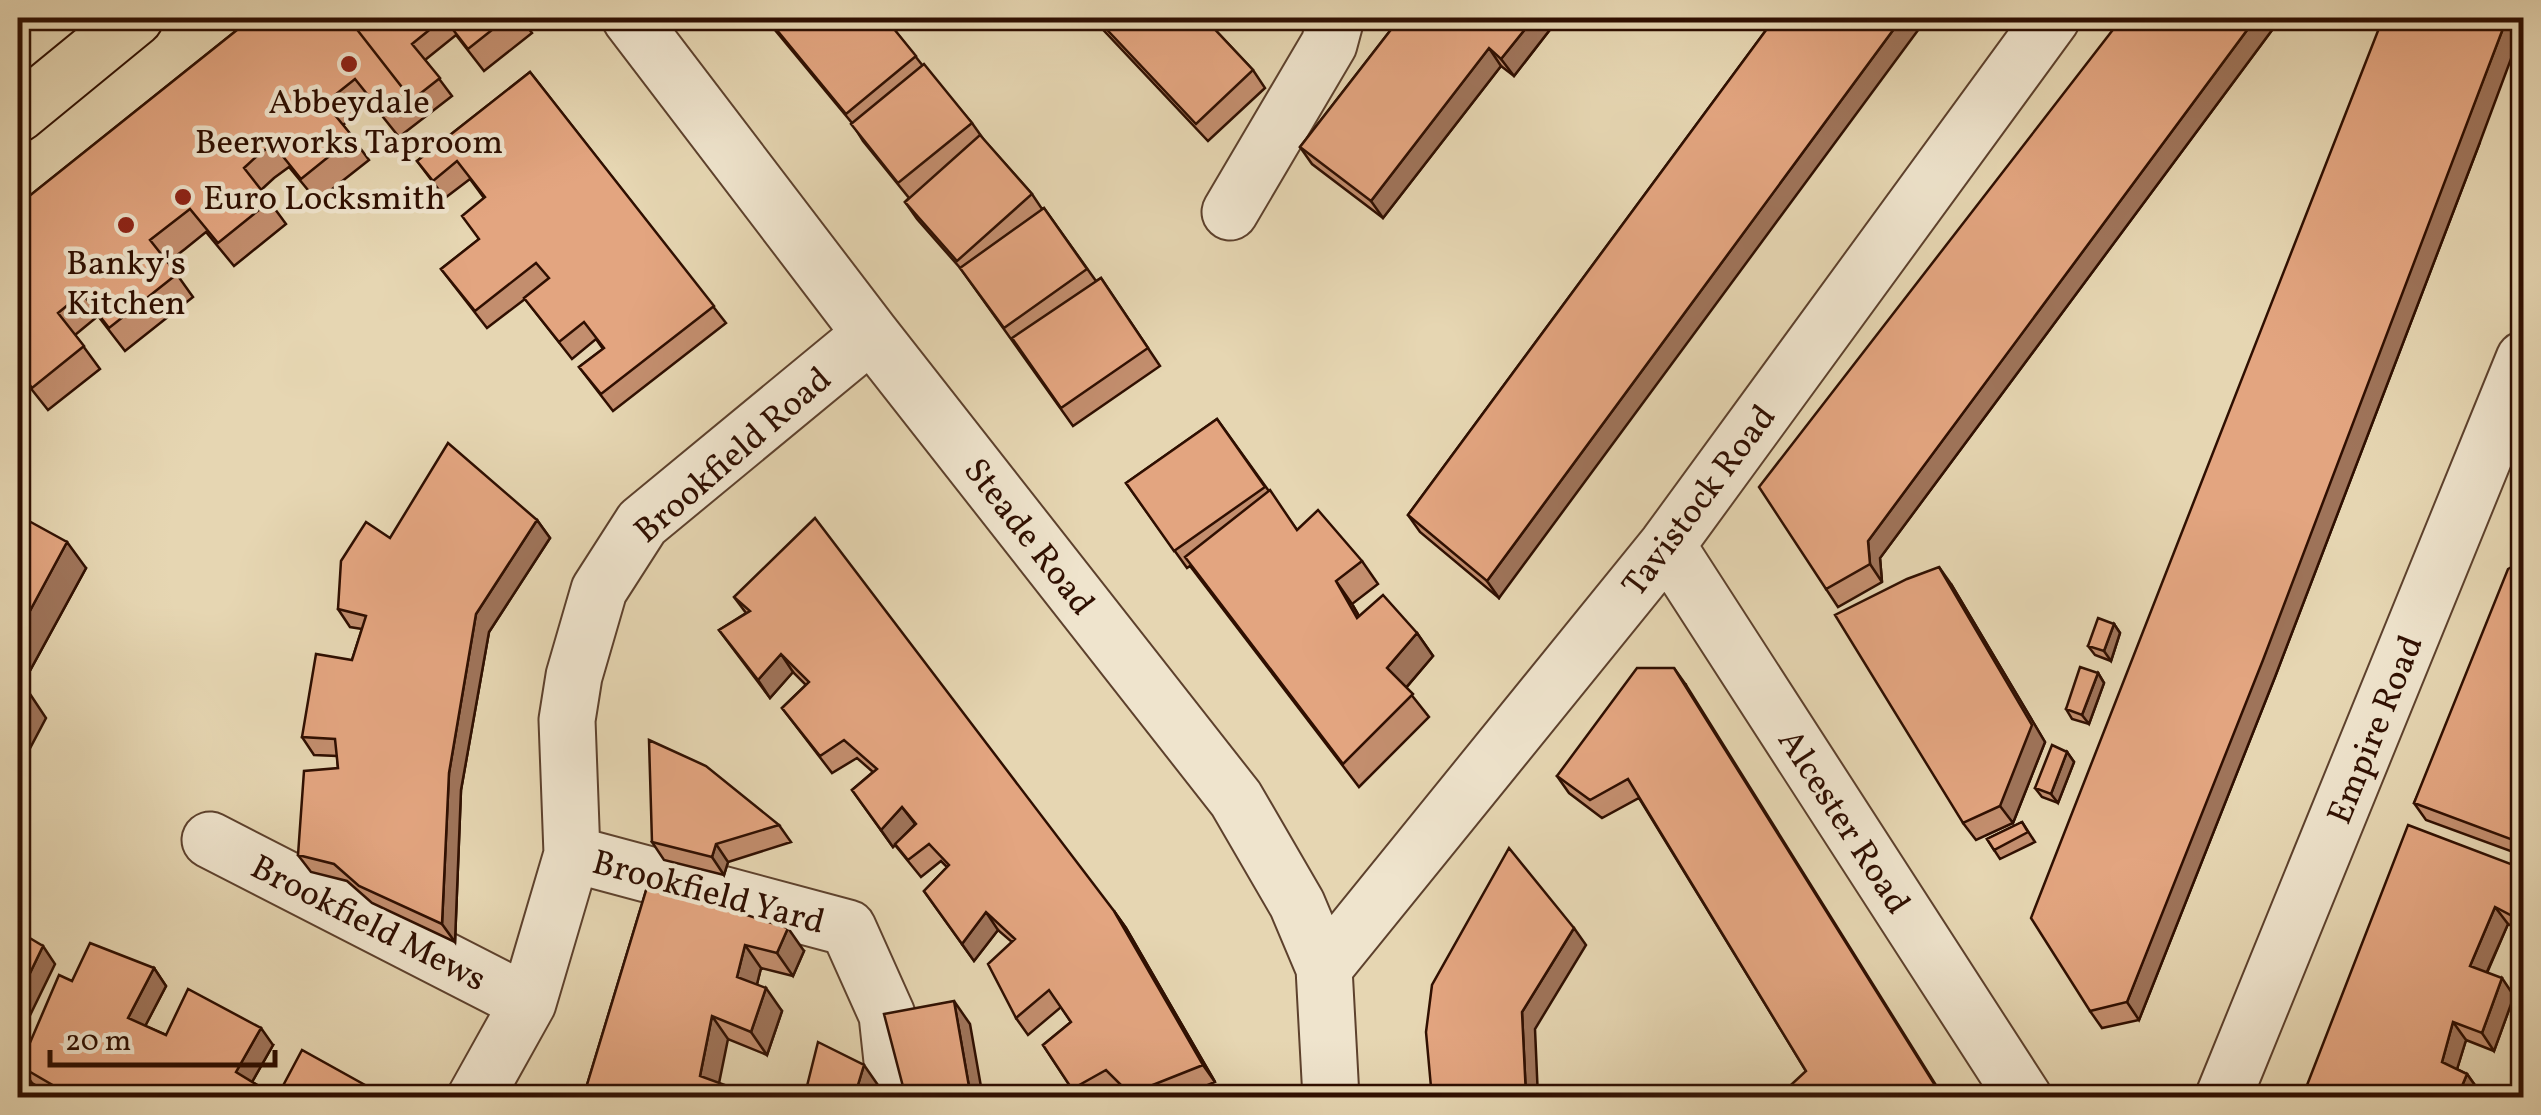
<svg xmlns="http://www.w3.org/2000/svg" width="2541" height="1115" viewBox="0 0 2541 1115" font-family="Vollkorn,serif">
	<rect width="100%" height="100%" fill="#e6d6b2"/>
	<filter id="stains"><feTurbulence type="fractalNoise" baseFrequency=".002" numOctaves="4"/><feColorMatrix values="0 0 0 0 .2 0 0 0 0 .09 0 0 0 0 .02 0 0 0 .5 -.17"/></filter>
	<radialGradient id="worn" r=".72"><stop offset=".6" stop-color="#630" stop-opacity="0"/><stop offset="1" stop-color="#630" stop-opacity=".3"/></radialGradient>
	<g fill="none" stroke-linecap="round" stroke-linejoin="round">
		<defs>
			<path id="street" d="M630,18L871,334L1236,799L1297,904L1324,968L1331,1098
				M1230,212L1329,44L1336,18
				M1667,545L2024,1098
				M210,840L528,1003
				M572,854L848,928L887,1015L896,1098
				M1324,968L1667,545L2052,18
				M475,1098L528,1003L572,854L567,720L574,676L599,590L642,523L871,334
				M2223,1098L2524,359"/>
			<path id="primary" d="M18,114L135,18"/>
		</defs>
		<use href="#street" stroke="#5d412d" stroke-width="59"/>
		<use href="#primary" stroke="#2f0f01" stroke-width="59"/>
		<use href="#street" stroke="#efe4cd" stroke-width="55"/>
		<use href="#primary" stroke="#e6d6b2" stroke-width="55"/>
	</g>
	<path fill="#c38e6e" stroke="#2f0f01" stroke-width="2.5" d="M252,18H521L532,33L484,71L456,35L425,60L452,96L399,137L371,102L343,125L369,160L317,201L289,167L274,178L261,190L286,224L234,266L206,232L185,249L168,262L193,297L125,351L98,316L75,335L100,369L48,410L21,376L18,380V205Z
		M765,18H885L923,66L972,123L984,140L1032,194L1042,209L1044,208L1096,281L1101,278L1160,366L1073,426L961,269L917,219L905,202L909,198L863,141L852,123Z
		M1092,18H1204L1253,70L1265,88L1208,141Z
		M1400,18H1559L1514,76L1501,66L1383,218L1312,164L1300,147Z
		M1775,18L1499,598L1420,532L1408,515Z
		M2122,18H2281L1880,558L1882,582L1838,607L1826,589Z
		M530,72L726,323L613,411L579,367L603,349L596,339L572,359L525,299L487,328L441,269L478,240L484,198L470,179L445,198L417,161Z
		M2480,142L2275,677L2139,1020L2102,1028L2090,1011Z
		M1217,419L1297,530L1362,561L1378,584L1352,604L1359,616L1417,633L1433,656L1406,688L1429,717L1359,787L1190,566L1187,568L1126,483Z
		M18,515L86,568L27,676L18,671Z
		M537,520L550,538L489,632L461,790L455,942L372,903L347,881L311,872L298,855L338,768L337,756L314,755L302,737L352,660L362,629L350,627L338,609L390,538Z
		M2524,560V856L2426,820L2414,803Z
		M1951,584L2045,742L2013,823L1976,840L1963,823Z
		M734,597L1114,911L1126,928L1215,1082L1177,1098H1129L1119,1088L1100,1098H1078L1043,1045L1071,1022L1061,1007L1028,1035L1016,1018L1012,942L998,930L974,961L924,891L947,867L941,861L921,877L895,845L893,847L852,790L873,772L857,758L832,773L782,708L806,685L793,672L770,698L719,630L746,613Z
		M2114,624L2120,633L2111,661L2095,655L2088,646Z
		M2098,673L2104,683L2089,724L2072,719L2066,709Z
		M1686,685L1806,1071L1639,798L1602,818L1569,793L1557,776Z
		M2067,752L2074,762L2058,803L2042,797L2035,788Z
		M2022,822L2035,842L2000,859L1987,839Z
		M779,825L791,842L728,862L724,875L664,860L652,842Z
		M2524,869V933L2508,924L2487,973L2514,996L2494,1051L2466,1040L2457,1069L2467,1074L2479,1091L2476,1098H2302Z
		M648,884L804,951L793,976L761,968L757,984L782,1011L767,1055L728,1039L583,1098Z
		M154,968L166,986L145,1026L166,1035L273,1045L252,1082L277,1097L374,1090L380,1098H57L32,1083L20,1066L72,981Z"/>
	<path fill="#9f745a" stroke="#2f0f01" stroke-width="2.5" d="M1534,18H1559L1514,76L1501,59Z
		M1902,18H1927L1499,598L1487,581Z
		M2256,18H2281L1880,558L1882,582L1870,564L1868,541Z
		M2507,18H2524V24L2480,142L2275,677L2139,1020L2127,1002Z
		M1489,48L1501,66L1383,218L1371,201Z
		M537,520L550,538L489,632L461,790L455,942L442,924L449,773L476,614Z
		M67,542L86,568L27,676L18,663V633Z
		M1939,567L1951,584L2045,742L2013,823L2000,806Z
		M1336,581L1352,604L1373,641L1357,618Z
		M2114,624L2120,633L2111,661L2104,651Z
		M1417,633L1433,656L1403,691L1387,668Z
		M781,654L793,672L770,698L758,680Z
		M1674,668L1686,685L1944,1098H1943Z
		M2098,673L2104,683L2089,724L2082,715Z
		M28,691L46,718L18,771V711Z
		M2067,752L2074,762L2058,803L2051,794Z
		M902,807L915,824L893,847L881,830Z
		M716,844L728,862L724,875L712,857Z
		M2495,907L2508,924L2482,983L2470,966Z
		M1114,911L1126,928L1215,1082L1203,1065Z
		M986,912L998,930L974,961L962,944Z
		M788,928L804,951L793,976L777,953Z
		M1574,928L1586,945L1535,1029L1538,1098L1526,1096L1522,1012Z
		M745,945L761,968L753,1000L737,977Z
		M43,946L55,964L18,1040V998Z
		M154,968L166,986L140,1036L128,1018Z
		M2502,978L2514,996L2494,1051L2482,1033Z
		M766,988L782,1011L767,1055L751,1032Z
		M954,1001L970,1024L983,1098H971Z
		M712,1016L728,1039L716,1098L700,1076Z
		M2453,1022L2466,1040L2454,1079L2442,1062Z
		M261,1028L273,1045L248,1089L236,1072Z
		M864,1065L880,1088L877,1098H854Z
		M2467,1074L2479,1091L2476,1098H2457Z
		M374,1090L380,1098H370Z"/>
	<path fill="#e3a580" stroke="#2f0f01" stroke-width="2.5" d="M252,18H348L408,95L383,114L355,79L325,103L353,137L301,179L273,144L258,155L244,168L270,201L218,243L190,209L168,226L150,240L177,274L109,328L82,293L69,304L58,313L84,346L32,388L18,369V205Z
		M348,18H417L428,31L412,44L440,78L412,100Z
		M418,18H434L424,25Z
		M444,18H507L468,49Z
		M767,18H885L916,56L846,114Z
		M1096,18H1204L1253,70L1196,124Z
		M1400,18H1534L1501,59L1489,48L1371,201L1300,147Z
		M1775,18H1902L1487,581L1408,515Z
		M2122,18H2256L1868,541L1870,564L1826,589L1759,487Z
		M2383,18H2507L2263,660L2127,1002L2090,1011L2031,918Z
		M924,64L972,123L898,183L851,124Z
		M530,72L714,306L601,394L579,367L604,348L584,322L559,342L524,298L549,278L536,263L475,311L441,269L479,239L462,216L485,197L457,161L433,181L417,161Z
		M980,135L1032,194L957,261L905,202Z
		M1044,208L1087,269L1004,328L960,268Z
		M1101,278L1148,348L1061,408L1012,338Z
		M1217,419L1265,487L1174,551L1126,483Z
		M448,443L537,520L476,614L449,773L442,924L359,886L334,864L298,855L304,771L338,768L335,739L302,737L316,654L352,660L366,616L338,609L341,561L366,522L390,538Z
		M1270,490L1297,530L1318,510L1362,561L1336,581L1357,618L1383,595L1417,633L1387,668L1413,694L1343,764L1185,557Z
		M18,515L67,542L18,633Z
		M815,518L1114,911L1203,1065L1130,1094L1106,1070L1072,1089L1043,1045L1071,1022L1049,990L1016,1018L988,964L1015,939L986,912L962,944L924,891L949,865L929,844L908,860L895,844L916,824L902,807L881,830L852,790L877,769L844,740L820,756L782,708L809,682L781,654L758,680L719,630L750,611L734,597Z
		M2524,560V836L2521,843L2414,803L2508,569Z
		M1939,567L2032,725L2000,806L1963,823L1835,615L1907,579Z
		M2098,618L2114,624L2104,651L2088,646Z
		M2080,667L2098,673L2082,715L2066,709Z
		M1637,668H1674L1943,1098H1777L1806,1071L1628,779L1590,800L1557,776Z
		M18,686L28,691L18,711Z
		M649,740L706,766L779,825L716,844L712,857L652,842Z
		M2052,745L2067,752L2051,794L2035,788Z
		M2022,822L2028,832L1994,850L1987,839Z
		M2408,825L2524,869V917L2522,921L2495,907L2470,966L2502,978L2482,1033L2453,1022L2442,1062L2467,1074L2457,1098H2302Z
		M1509,848L1574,928L1522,1012L1526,1096L1560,1088L1561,1098H1432L1426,1032L1432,985Z
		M648,884L788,928L777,953L745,945L737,977L766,988L751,1032L712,1016L700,1076L744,1092L742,1098H583Z
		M18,931L43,946L18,998Z
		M90,943L154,968L128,1018L166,1035L188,989L261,1028L236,1072L277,1097L302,1050L374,1090L370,1098H75L20,1066L59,975L72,981Z
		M954,1001L971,1098H906L884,1014Z
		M818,1042L864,1065L854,1098H804Z"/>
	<g fill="#8f2418" stroke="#efe4cd" stroke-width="4">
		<circle cx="349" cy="64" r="10"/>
		<circle cx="183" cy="197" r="10"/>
		<circle cx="126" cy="225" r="10"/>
	</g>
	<g text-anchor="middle" stroke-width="9" stroke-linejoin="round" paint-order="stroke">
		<g font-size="35" fill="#2f0f01" stroke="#efe4cd">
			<text x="349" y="113">Abbeydale<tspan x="349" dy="40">Beerworks Taproom</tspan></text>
			<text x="203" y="209" text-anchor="start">Euro Locksmith</text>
			<text x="126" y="274">Banky's<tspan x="126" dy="40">Kitchen</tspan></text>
		</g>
		<g font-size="35" fill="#2f0f01" stroke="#efe4cd">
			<text transform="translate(732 454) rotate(-41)" y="12">Brookfield Road</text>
			<text transform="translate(1698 500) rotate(-53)" y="12">Tavistock Road</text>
			<text transform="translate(1030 536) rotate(52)" y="12">Steade Road</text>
			<text transform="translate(2374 729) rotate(-68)" y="12">Empire Road</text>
			<text transform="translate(1845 821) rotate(57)" y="12">Alcester Road</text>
			<text transform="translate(709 891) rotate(15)" y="12">Brookfield Yard</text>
			<text transform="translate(369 922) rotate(27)" y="12">Brookfield Mews</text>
		</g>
	</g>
	<rect width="2541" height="1115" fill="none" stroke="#e6d6b2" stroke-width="60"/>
	<rect x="20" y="20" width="2501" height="1075" fill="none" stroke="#2f0f01" stroke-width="5"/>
	<rect x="30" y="30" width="2481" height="1055" fill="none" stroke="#2f0f01" stroke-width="2.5"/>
	<path d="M50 1050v15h225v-15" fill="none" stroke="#2f0f01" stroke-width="5"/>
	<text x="65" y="1050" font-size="30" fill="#2f0f01" stroke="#efe4cd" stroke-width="8" paint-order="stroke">20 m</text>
	<rect width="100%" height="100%" filter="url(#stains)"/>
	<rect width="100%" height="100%" fill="url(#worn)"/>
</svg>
